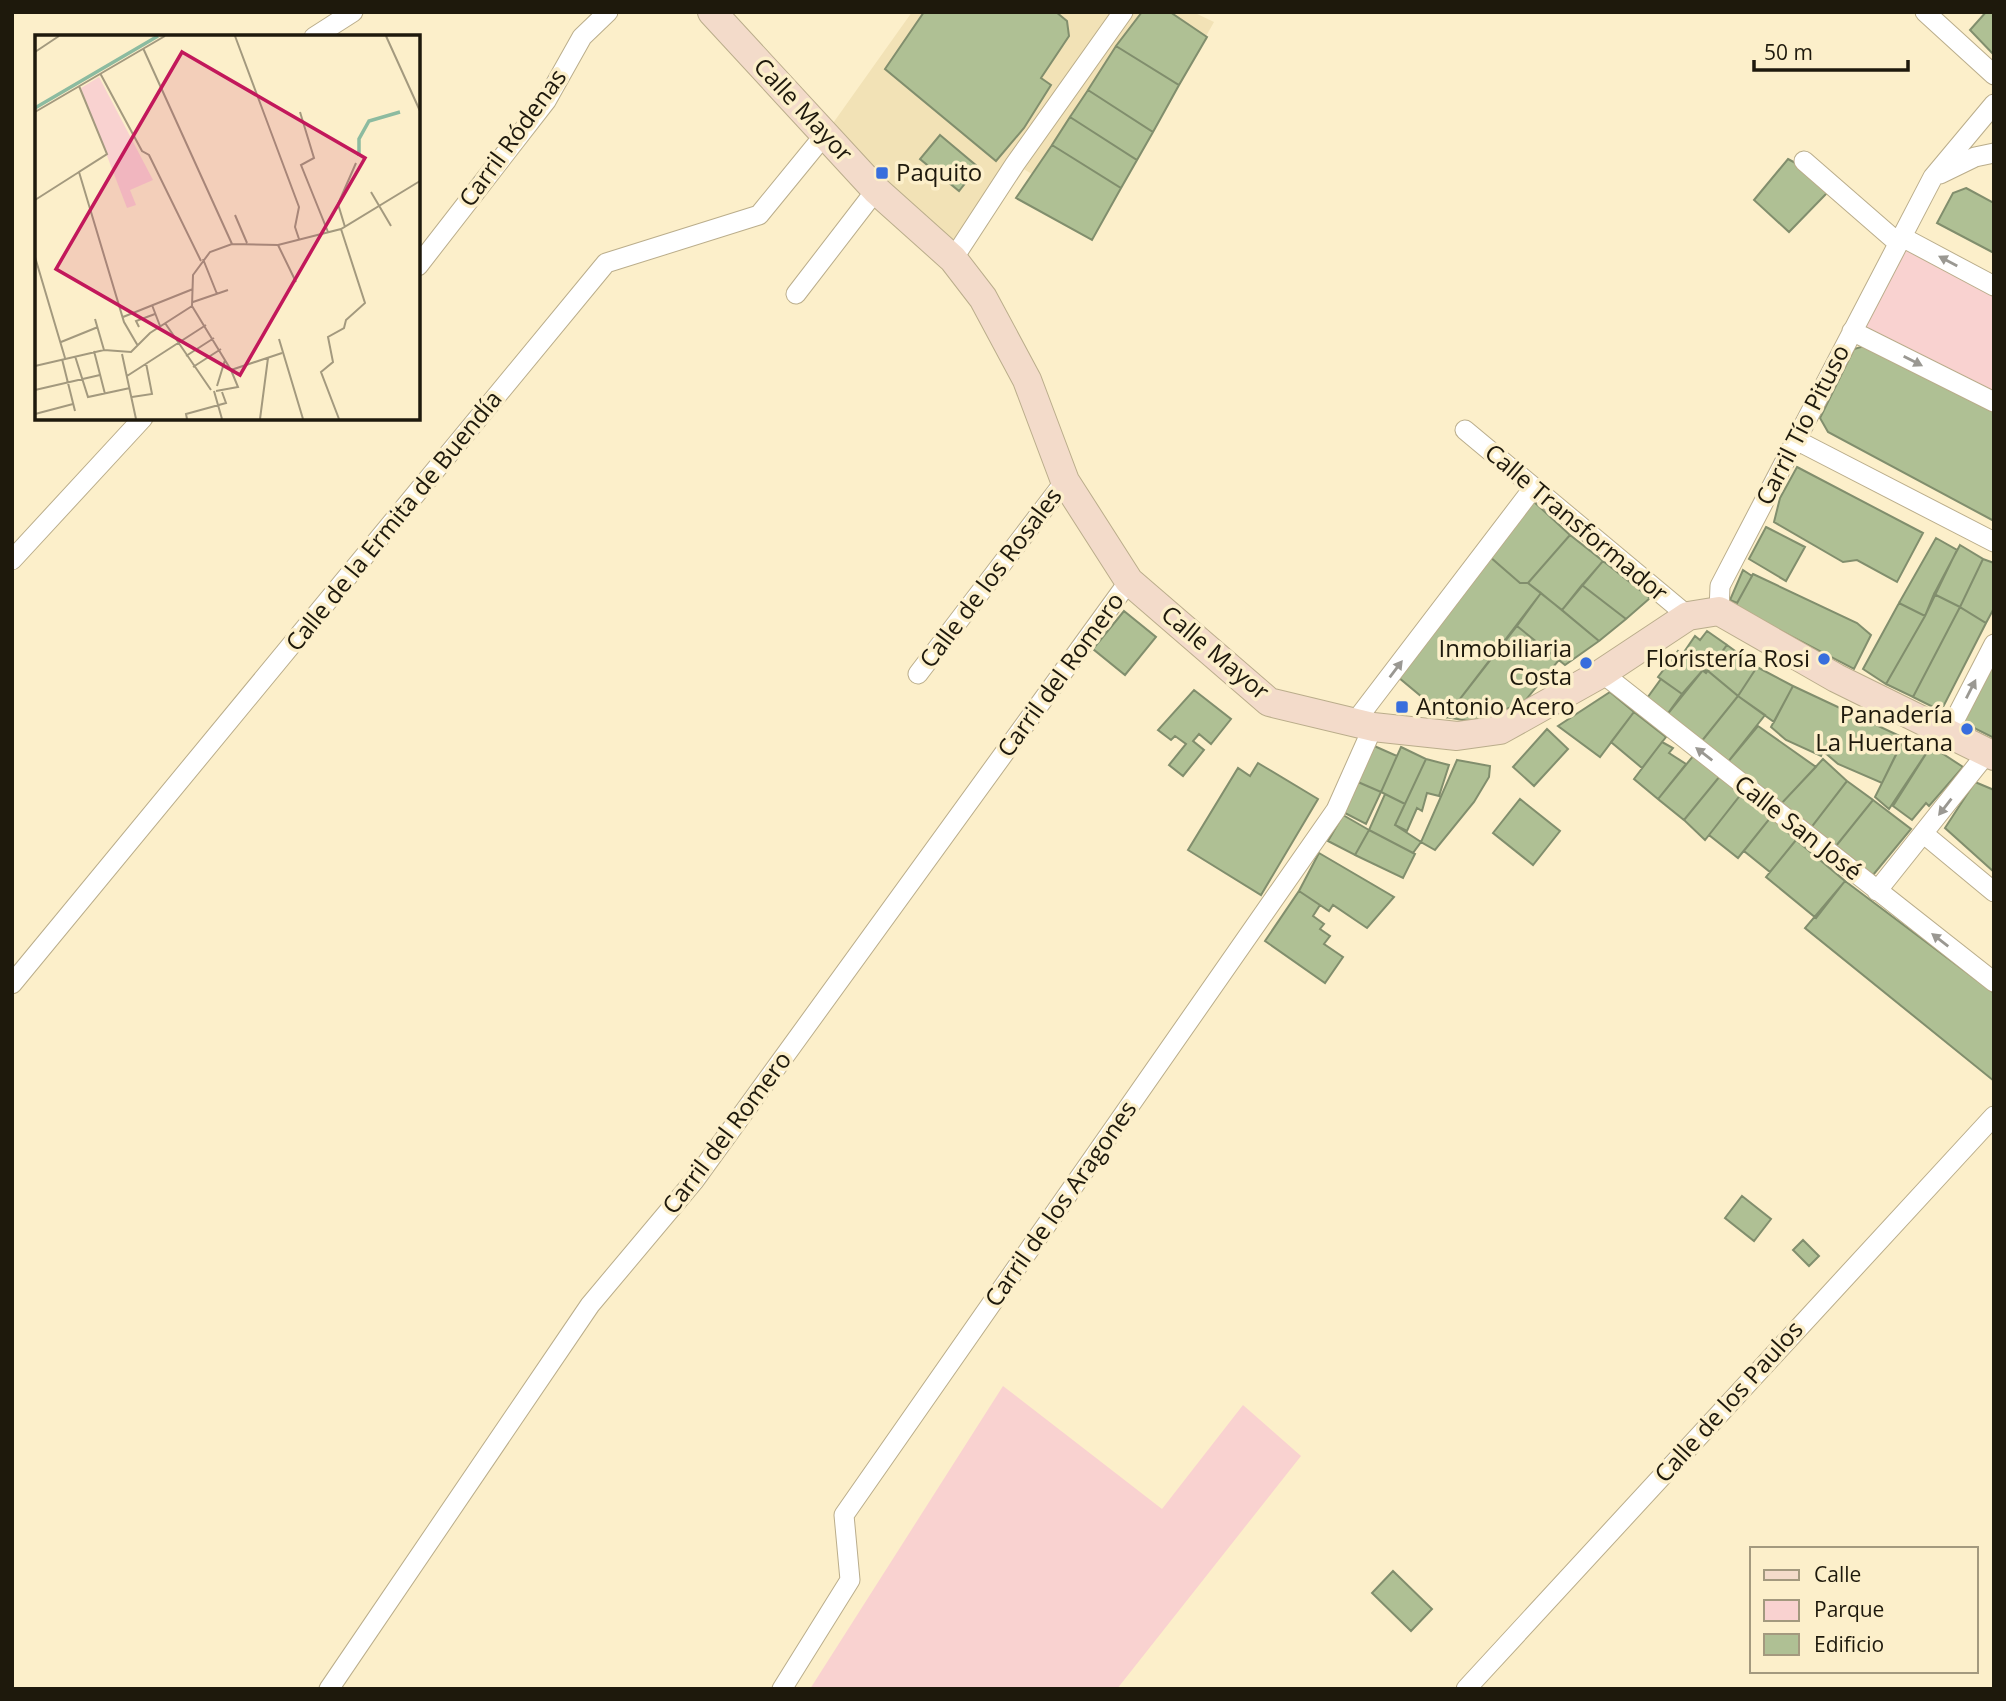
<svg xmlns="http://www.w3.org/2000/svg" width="2006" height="1701" viewBox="0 0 2006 1701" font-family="'Open Sans',sans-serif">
	<rect width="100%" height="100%" fill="#fcefca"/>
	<path fill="#f2e2b6" d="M912,12H1193L1214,22L1104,217L1015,164L953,258L826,133Z"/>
	<path fill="#f9d2d0" d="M1902,238L1994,287V402L1853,330Z
		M1003,1386L1162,1509L1243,1405L1301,1456L1117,1689H810Z"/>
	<path fill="#afc094" stroke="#818e6d" stroke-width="2" d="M924,12H1056L1067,21L1069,36L1041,78L1051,85L1024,128L996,161L885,69Z
		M1142,12H1170L1207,37L1179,85L1116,46Z
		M1986,12H1994V55L1970,30Z
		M1116,46L1179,85L1153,132L1088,90Z
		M1088,90L1153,132L1137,160L1070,117Z
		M1070,117L1137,160L1121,188L1052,145Z
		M940,135L978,167L959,191L920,159Z
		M1052,145L1121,188L1092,240L1016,198Z
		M1788,159L1803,167L1827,193L1789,232L1754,200Z
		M1966,188L1994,203V253L1937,223L1953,193Z
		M1871,344L1994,405V521L1828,432L1820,418L1854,349Z
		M1797,467L1923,533L1897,582L1857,560L1843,562L1774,522L1780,498Z
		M1532,500L1570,535L1528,583H1520L1489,556Z
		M1766,527L1805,547L1786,581L1749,559Z
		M1570,535L1603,561L1562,610L1528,583Z
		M1936,538L1957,550L1925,616L1899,603Z
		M1960,545L1983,559L1960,607L1934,594Z
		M1489,556L1520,583H1528L1541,593L1446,717L1398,677Z
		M1983,559L1994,563V608L1986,623L1960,607Z
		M1603,561L1650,598L1626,619L1582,585Z
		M1743,570L1752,576L1737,603L1730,600Z
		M1753,574L1857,623L1871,635L1854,669L1735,607Z
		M1582,585L1626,619L1599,641L1562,610Z
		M1541,593L1599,641L1565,665L1517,626Z
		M1934,594L1960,607L1913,697L1886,684L1925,616Z
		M1899,603L1925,616L1886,684L1863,669Z
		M1960,607L1986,623L1941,711L1913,697Z
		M1124,611L1156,637L1125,675L1093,649Z
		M1517,626L1559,660L1524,702L1474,722L1446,717Z
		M1707,631L1727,645L1706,673L1682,655L1695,636L1700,640Z
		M1727,645L1757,667L1738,696L1708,671Z
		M1994,646V738L1960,721Z
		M1678,651L1703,670L1682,694L1658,677Z
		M1757,667L1793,686L1774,722L1738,696Z
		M1703,670L1708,671L1738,696L1701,742L1666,716Z
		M1661,679L1682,694L1666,716L1645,701Z
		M1793,686L1904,738L1882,783L1838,764L1823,751L1821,756L1786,740L1771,727Z
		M1194,690L1231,719L1211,744L1199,734L1193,741L1204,750L1183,776L1169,765L1186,744L1175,736L1171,740L1158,730Z
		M1610,692L1634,712L1600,757L1558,726Z
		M1738,696L1765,715L1727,763L1701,742Z
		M1634,712L1666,737L1642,768L1611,742Z
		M1758,726L1816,767L1781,804L1727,763Z
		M1547,729L1568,749L1534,786L1513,767Z
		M1906,735L1931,746L1889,809L1875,797Z
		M1662,742L1673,748L1669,753L1686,764L1658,799L1634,779Z
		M1372,745L1397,756L1381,792L1358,782Z
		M1931,746L1963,767L1929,806L1926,803L1912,820L1893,806Z
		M1401,747L1426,759L1405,804L1381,792Z
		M1694,755L1720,776L1684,820L1658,799Z
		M1426,759L1449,765L1439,796L1427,793L1422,811L1417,808L1407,831L1395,825Z
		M1823,759L1847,781L1810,829L1781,804Z
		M1457,760L1490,766L1489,777L1474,802L1435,850L1421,842Z
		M1258,763L1318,799L1261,895L1188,850L1238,768L1250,776Z
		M1720,776L1742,793L1705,840L1684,820Z
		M1847,781L1873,800L1836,846L1810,829Z
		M1358,782L1381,792L1366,824L1343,812Z
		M1975,782L1994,790V872L1945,828Z
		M1742,793L1771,817L1738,858L1709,835Z
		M1385,794L1405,804L1395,825L1421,842L1413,853L1369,830Z
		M1520,799L1560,831L1533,865L1493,833Z
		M1873,800L1911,829L1873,875L1836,846Z
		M1343,815L1369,830L1355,855L1328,841Z
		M1771,817L1796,840L1770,872L1744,851Z
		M1369,830L1415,854L1403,878L1355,855Z
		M1796,840L1845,881L1816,918L1766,877Z
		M1319,853L1394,897L1367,928L1333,905L1329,911L1299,891Z
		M1845,881L1994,993V1081L1805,928Z
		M1299,891L1320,905L1313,916L1324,924L1320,929L1330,936L1324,944L1343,957L1325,983L1265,941Z
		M1742,1196L1771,1219L1754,1241L1725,1218Z
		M1803,1240L1819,1256L1809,1266L1793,1250Z
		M1393,1571L1432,1609L1411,1631L1372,1593Z"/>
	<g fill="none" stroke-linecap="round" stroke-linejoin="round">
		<defs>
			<path id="street" d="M1925,12L1994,75
				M314,37L353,12
				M1804,161L1897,242
				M1940,174L1975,157L1994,153
				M1902,237L1994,286
				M953,259L1015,164L1123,12
				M418,266L546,101L582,37L608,12
				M796,294L876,190
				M1852,331L1994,402
				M1465,430L1688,616
				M1796,440L1994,542
				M12,560L143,418
				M1719,611L1720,586L1933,177L1994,104
				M1602,673L1994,982
				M918,674L1065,481
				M1354,723L1534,487
				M1948,733L1994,644
				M1924,834L1994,892
				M1877,891L1987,753
				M12,984L606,263L759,215L826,133
				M329,1689L590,1305L694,1181L1129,581
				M782,1689L850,1580L844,1515L1336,810L1373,727
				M1466,1689L1994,1116"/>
			<path id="secondary" d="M712,12L876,190L953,259L983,298L1027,380L1065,481L1129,581L1269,702L1373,727L1457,736L1500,730L1602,673L1688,616L1719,611L1836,678L1994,756"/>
		</defs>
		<use href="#street" stroke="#baad8b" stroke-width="21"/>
		<use href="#secondary" stroke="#baad8b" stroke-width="30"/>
		<use href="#street" stroke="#fff" stroke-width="19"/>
		<use href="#secondary" stroke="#f3dbca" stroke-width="28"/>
	</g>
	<defs><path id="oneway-solid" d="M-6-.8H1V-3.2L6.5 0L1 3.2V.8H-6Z" transform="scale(1.75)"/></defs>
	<g fill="#9a9892">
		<use href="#oneway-solid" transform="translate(1948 261) rotate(-152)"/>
		<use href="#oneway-solid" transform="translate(1913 361) rotate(27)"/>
		<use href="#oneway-solid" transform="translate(1396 669) rotate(-53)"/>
		<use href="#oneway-solid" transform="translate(1971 689) rotate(-63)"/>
		<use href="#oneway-solid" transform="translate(1704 754) rotate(-142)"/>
		<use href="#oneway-solid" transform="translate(1945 807) rotate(128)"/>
		<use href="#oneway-solid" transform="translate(1940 940) rotate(-142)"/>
	</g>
	<g fill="#386edd" stroke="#fcefca" stroke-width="2.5">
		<rect x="875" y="166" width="14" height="14" rx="3.5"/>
		<circle cx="1824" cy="659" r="7"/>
		<circle cx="1586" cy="663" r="7"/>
		<rect x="1395" y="700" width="14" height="14" rx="3.5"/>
		<circle cx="1967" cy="729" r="7"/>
	</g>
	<g text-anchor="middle" stroke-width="7" stroke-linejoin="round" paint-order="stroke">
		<g font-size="24" fill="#1e190c" stroke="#fcefca">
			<text transform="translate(803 110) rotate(47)" y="8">Calle Mayor</text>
			<text transform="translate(513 138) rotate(-54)" y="8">Carril Ródenas</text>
			<text transform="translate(1803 425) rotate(-63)" y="8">Carril Tío Pituso</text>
			<text transform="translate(394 521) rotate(-51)" y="8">Calle de la Ermita de Buendía</text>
			<text transform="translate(1576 523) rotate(40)" y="8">Calle Transformador</text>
			<text transform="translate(991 578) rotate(-53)" y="8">Calle de los Rosales</text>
			<text transform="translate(1215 653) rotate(40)" y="8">Calle Mayor</text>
			<text transform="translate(1061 675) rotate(-54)" y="8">Carril del Romero</text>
			<text transform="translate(1798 828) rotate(38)" y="8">Calle San José</text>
			<text transform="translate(727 1133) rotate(-53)" y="8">Carril del Romero</text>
			<text transform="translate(1061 1204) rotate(-55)" y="8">Carril de los Aragones</text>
			<text transform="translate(1729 1402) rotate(-48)" y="8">Calle de los Paulos</text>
		</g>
		<g font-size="24" fill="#1e190c" stroke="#fcefca" text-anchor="end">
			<text x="896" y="181" text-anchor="start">Paquito</text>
			<text x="1572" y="657">Inmobiliaria<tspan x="1572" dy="28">Costa</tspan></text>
			<text x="1810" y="667">Floristería Rosi</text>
			<text x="1416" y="715" text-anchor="start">Antonio Acero</text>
			<text x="1953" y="723">Panadería<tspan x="1953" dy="28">La Huertana</tspan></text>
		</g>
	</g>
	<g transform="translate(35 35)">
		<rect width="385" height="385" fill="#fcefca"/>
		<path d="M64,42L118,145L95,155L101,170L92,173L46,53Z" fill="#f9d2d0"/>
		<path fill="none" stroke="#8cbba0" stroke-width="3.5" d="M0,73L123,1M324,121V104L334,86L365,77"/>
		<path fill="none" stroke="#a3997e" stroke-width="2" d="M200,1L264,172L260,192L264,204M351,1L385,76M108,13L197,209M0,17L24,1M65,38L107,116L114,120L166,226M44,51L72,119L44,137L89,287L103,311M0,77L130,1M265,77L279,123L266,130L293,197M336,157L356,191M0,165L44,137M200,180L212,208M310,192L303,169L321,128M243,210L261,247M0,222L30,323M168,224L182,259M158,267L193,255M117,270L125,291M157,271L196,335L247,318M88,282L158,254M60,284L69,315M130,288L176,355M104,292L101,286L120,279M244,304L268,384M26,307L63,292M59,316L70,359M87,319L101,384M40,321L53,362L95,353M151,321L179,303M27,324L40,376M0,331L69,315L96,317L115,298L157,271L158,240L175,217L197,209L243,210L306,194L385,146M158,332L186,314M92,341L171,290M182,351L190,325M0,355L65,340M179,356L187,384M181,356L203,352L196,335M97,362L117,359L111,328M0,379L38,369M152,384L151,379L191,368L187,357M225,384L233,323M304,384L286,337L298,327L293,302L309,293L311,285L330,268L306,194"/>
		<path fill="#c2185b" fill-opacity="0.15" stroke="#c2185b" stroke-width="3.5" d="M147,17L330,123L205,340L21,234Z"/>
		<rect width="385" height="385" fill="none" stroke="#1e190c" stroke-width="3.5"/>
	</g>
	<rect width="2006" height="1701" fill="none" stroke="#1e190c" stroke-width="28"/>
	<rect x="1750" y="1547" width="228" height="126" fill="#fcefca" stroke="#a3997e" stroke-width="2"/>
	<rect x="1764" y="1570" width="35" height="10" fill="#f3dbca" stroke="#a3997e" stroke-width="2"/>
	<text x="1814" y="1582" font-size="21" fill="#1e190c">Calle</text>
	<rect x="1764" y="1600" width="35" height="21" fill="#f9d2d0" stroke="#a3997e" stroke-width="2"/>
	<text x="1814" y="1617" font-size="21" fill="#1e190c">Parque</text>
	<rect x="1764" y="1634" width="35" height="21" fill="#afc094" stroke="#a3997e" stroke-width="2"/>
	<text x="1814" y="1652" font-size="21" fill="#1e190c">Edificio</text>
	<path d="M1754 60v10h154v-10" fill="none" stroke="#1e190c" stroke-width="3.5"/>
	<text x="1764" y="60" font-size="21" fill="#1e190c" stroke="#fcefca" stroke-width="5" paint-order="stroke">50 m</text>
</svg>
